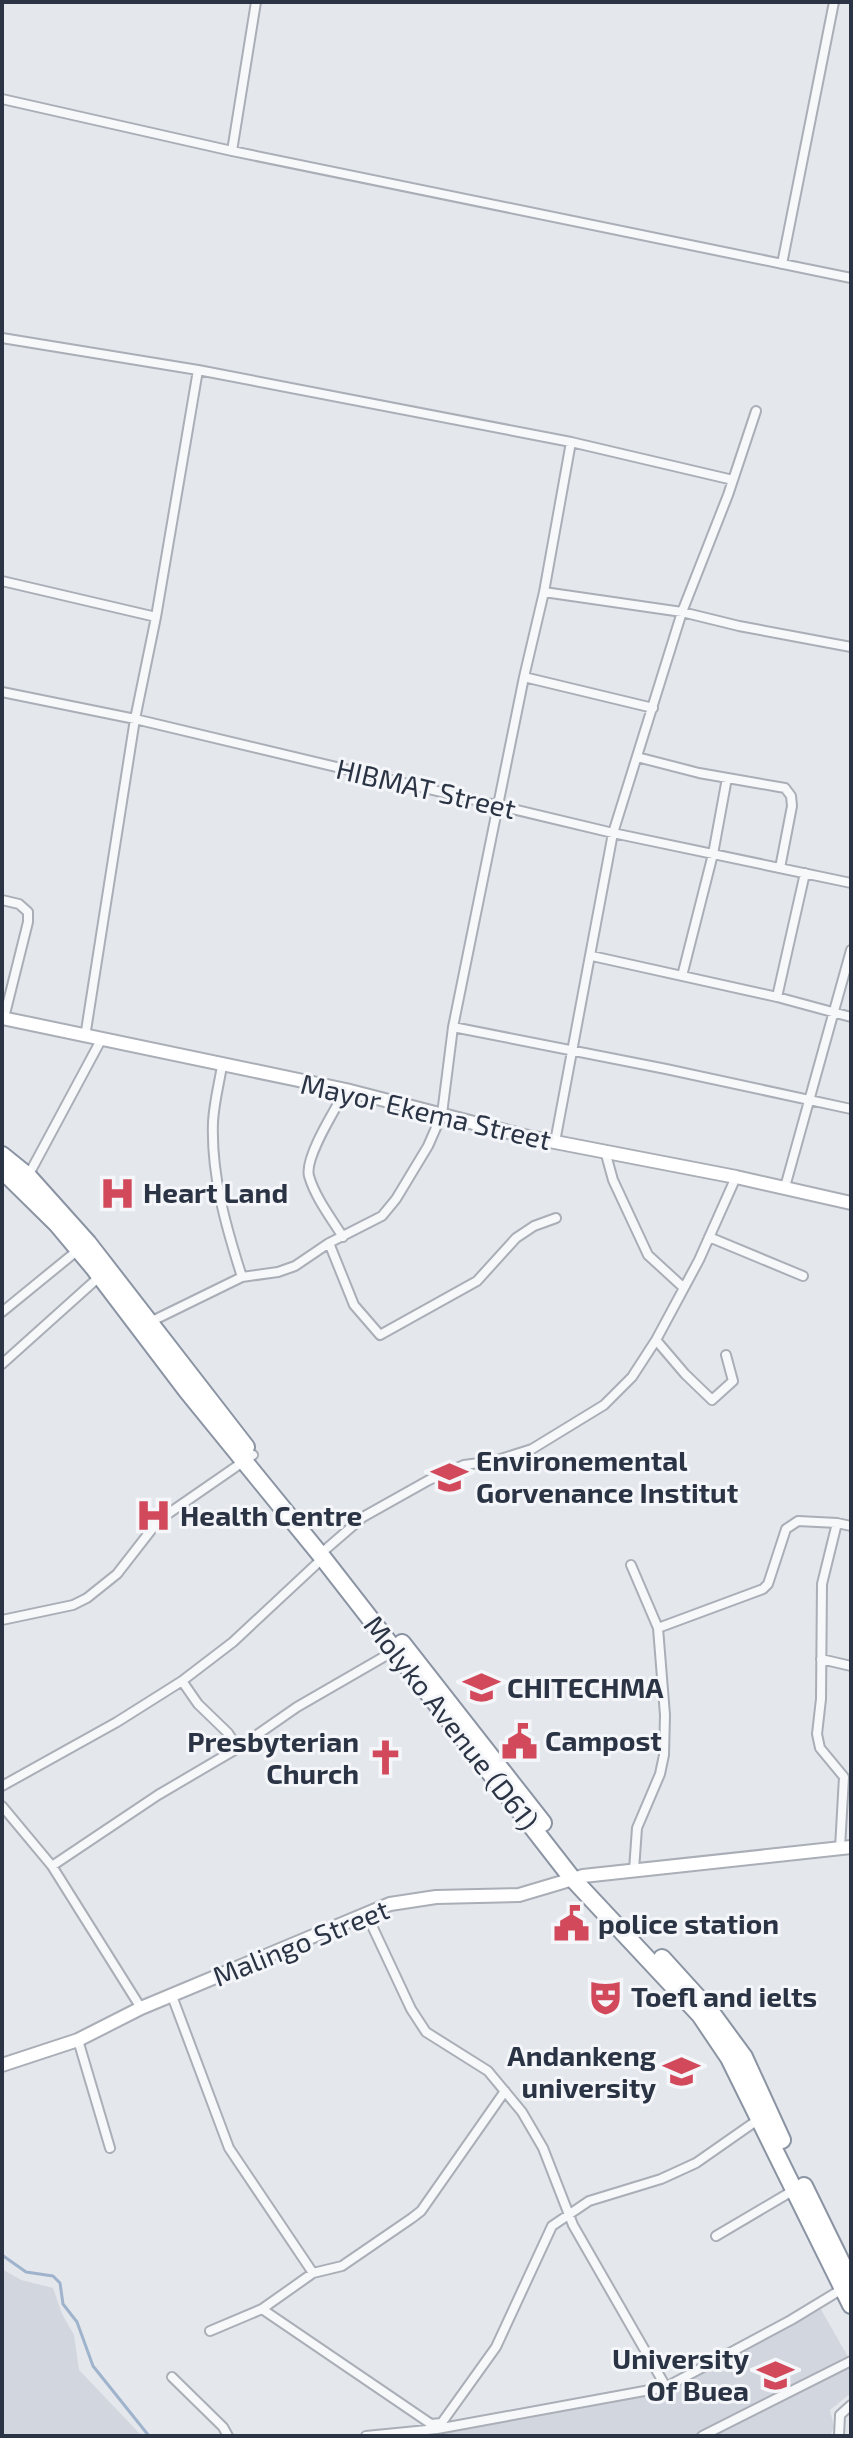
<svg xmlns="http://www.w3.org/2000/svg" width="853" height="2438" viewBox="0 0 853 2438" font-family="'Exo 2',sans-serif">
	<rect width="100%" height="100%" fill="#e4e7ec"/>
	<path fill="#d2d6de" d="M2,2269L21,2280L53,2288L62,2314L74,2335L79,2370L142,2436H2Z
		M819,2306L851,2362V2393L830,2410L834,2427L830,2436H400L676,2388Z"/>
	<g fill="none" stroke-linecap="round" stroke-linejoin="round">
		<path stroke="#9fb4cc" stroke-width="3" d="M2,2255L26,2272L53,2276L60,2283L63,2304L77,2322L93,2366L149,2436"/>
		<defs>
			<path id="street" d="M2,99L232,151L851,278
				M232,151L256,2
				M782,264L834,2
				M2,338L198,370
				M2,581L156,617
				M544,592L682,612L739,626L851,647
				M524,677L653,708
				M2,692L135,719L613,833L851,883
				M637,757L699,773L785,788L791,796L792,806L780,868
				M2,900L19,904L28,912V922L4,1018
				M592,956L777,997L851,1017
				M682,976L713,854L727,778
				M777,997L805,873
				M453,1027L666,1069L851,1109
				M85,1037L135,719L156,617L198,370L571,442
				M222,1066C219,1084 214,1103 213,1122C211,1175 226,1227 242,1277
				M555,1142L613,833L682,612L728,495L756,411
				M605,1151L613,1180L648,1255L684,1288
				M28,1176L101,1040
				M785,1187L851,950
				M343,1237C331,1218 315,1197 309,1176C304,1158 336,1108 346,1090
				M709,1237L803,1276
				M329,1243L354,1305L380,1335L477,1281L516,1238L534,1226L556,1218
				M2,1312L78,1250
				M150,1322L242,1277L278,1272L295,1266L329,1243L382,1216L396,1199L428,1146L442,1114L453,1027L524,677L544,592L571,442L733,480
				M656,1340L685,1374L712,1400L733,1381L726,1355
				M2,1364L99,1277
				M326,1549L363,1517L429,1480L464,1465L494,1461L532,1449L604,1405L632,1377L656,1340L699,1260L736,1177
				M631,1565L658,1628L665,1715L664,1755L660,1774L637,1828L634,1870
				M2,1620L73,1605L87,1598L117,1574L159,1520L253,1455
				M658,1628L763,1589L768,1584L786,1529L798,1521L837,1523
				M821,1659L851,1666
				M182,1681L233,1642L323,1558
				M2,1786L117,1722L182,1681L198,1704L228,1733L238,1748
				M2,1806L52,1866L141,2008
				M840,1848L844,1777L820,1748L817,1734L821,1699L822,1584L837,1523L851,1526
				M52,1866L158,1795L238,1748L297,1707L394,1651
				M366,1913L411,2009L426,2032L488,2071L522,2112L543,2148L573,2225L666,2387
				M172,1996L229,2148L313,2273
				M78,2040L110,2148
				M716,2236L794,2190
				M262,2309L431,2424L441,2423
				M210,2331L262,2309L313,2273L342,2266L412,2218L421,2211L505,2091
				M172,2377L223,2427L228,2436
				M438,2428L496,2347L552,2226L589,2201L661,2179L696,2163L759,2119
				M366,2436L437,2429L666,2387L791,2320L842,2289
				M702,2436L851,2361
				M839,2436L840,2415L851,2405"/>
			<path id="secondary" d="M2,1018L346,1090L524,1136L736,1177L851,1203
				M2,2065L78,2040L141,2008L390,1904L436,1897L519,1895L583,1876L851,1847"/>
			<path id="highway" d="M2,1155L28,1176L88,1243L246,1447
				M2,1170L57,1224L93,1267L187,1391L323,1558L571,1877L700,2015L729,2058L851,2305
				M402,1643L543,1823
				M662,1958L711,2012L744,2057L782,2140
				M804,2186L851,2282"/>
		</defs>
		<use href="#street" stroke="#a9aeb7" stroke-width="12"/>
		<use href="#secondary" stroke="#a9aeb7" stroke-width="16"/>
		<use href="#highway" stroke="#8b94a3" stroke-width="20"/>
		<use href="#street" stroke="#f7f8fa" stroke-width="8"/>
		<use href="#secondary" stroke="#fff" stroke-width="12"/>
		<use href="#highway" stroke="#fff" stroke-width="16"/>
	</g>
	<defs>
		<symbol id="hospital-bare" viewBox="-9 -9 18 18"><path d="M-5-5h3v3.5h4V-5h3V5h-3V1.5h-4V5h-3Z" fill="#d1495b" stroke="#f4f6f9" stroke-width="2.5" paint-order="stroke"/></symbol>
		<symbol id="school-bare" viewBox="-9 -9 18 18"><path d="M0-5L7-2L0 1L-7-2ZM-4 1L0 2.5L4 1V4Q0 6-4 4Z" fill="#d1495b" stroke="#f4f6f9" stroke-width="2.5" paint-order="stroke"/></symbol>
		<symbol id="university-bare" viewBox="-9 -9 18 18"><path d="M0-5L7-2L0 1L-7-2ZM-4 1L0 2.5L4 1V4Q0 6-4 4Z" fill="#d1495b" stroke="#f4f6f9" stroke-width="2.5" paint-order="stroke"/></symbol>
		<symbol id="civic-bare" viewBox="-9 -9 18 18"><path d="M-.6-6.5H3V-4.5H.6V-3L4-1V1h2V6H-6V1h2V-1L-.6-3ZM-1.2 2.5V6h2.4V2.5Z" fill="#d1495b" stroke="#f4f6f9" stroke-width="2.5" paint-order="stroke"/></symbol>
		<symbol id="church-bare" viewBox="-9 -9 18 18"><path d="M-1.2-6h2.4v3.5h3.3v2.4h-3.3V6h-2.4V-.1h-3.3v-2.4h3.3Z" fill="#d1495b" stroke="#f4f6f9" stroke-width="2.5" paint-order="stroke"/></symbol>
		<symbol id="theatre-bare" viewBox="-9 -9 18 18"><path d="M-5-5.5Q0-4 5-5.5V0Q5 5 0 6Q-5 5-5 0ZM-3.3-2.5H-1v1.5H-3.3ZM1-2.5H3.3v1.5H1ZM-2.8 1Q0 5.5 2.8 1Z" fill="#d1495b" stroke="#f4f6f9" stroke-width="2.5" paint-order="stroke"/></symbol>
	</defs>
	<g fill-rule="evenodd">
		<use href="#hospital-bare" x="92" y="1168" width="51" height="51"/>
		<use href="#school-bare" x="424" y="1452" width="51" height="51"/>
		<use href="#hospital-bare" x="128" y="1490" width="51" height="51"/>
		<use href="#university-bare" x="456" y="1662" width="51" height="51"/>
		<use href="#civic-bare" x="494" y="1716" width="51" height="51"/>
		<use href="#church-bare" x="360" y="1732" width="51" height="51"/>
		<use href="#civic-bare" x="546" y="1898" width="51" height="51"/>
		<use href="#theatre-bare" x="580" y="1972" width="51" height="51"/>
		<use href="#university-bare" x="656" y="2046" width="51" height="51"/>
		<use href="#university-bare" x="750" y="2350" width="51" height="51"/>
	</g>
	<g text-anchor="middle" stroke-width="6" stroke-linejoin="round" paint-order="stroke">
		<g font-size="28" fill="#2b3445" stroke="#f4f6f9">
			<text transform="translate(426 789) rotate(13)" y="10">HIBMAT Street</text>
			<text transform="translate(426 1112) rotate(13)" y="10">Mayor Ekema Street</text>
			<text transform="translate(451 1723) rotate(52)" y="10">Molyko Avenue (D61)</text>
			<text transform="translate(301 1943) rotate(-22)" y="10">Malingo Street</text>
		</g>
		<g font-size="28" font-weight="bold" fill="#2b3445" stroke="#f4f6f9" text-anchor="start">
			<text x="143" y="1203">Heart Land</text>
			<text x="476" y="1471">Environemental<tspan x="476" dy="32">Gorvenance Institut</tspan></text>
			<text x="180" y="1526">Health Centre</text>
			<text x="507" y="1698">CHITECHMA</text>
			<text x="545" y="1751">Campost</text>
			<text x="359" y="1752" text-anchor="end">Presbyterian<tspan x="359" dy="32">Church</tspan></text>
			<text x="598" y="1934">police station</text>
			<text x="631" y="2007">Toefl and ielts</text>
			<text x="656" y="2066" text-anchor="end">Andankeng<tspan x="656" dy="32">university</tspan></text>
			<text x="749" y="2369" text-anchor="end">University<tspan x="749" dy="32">Of Buea</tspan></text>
		</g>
	</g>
	<rect width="853" height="2438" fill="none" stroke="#2b3445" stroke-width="8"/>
</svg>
